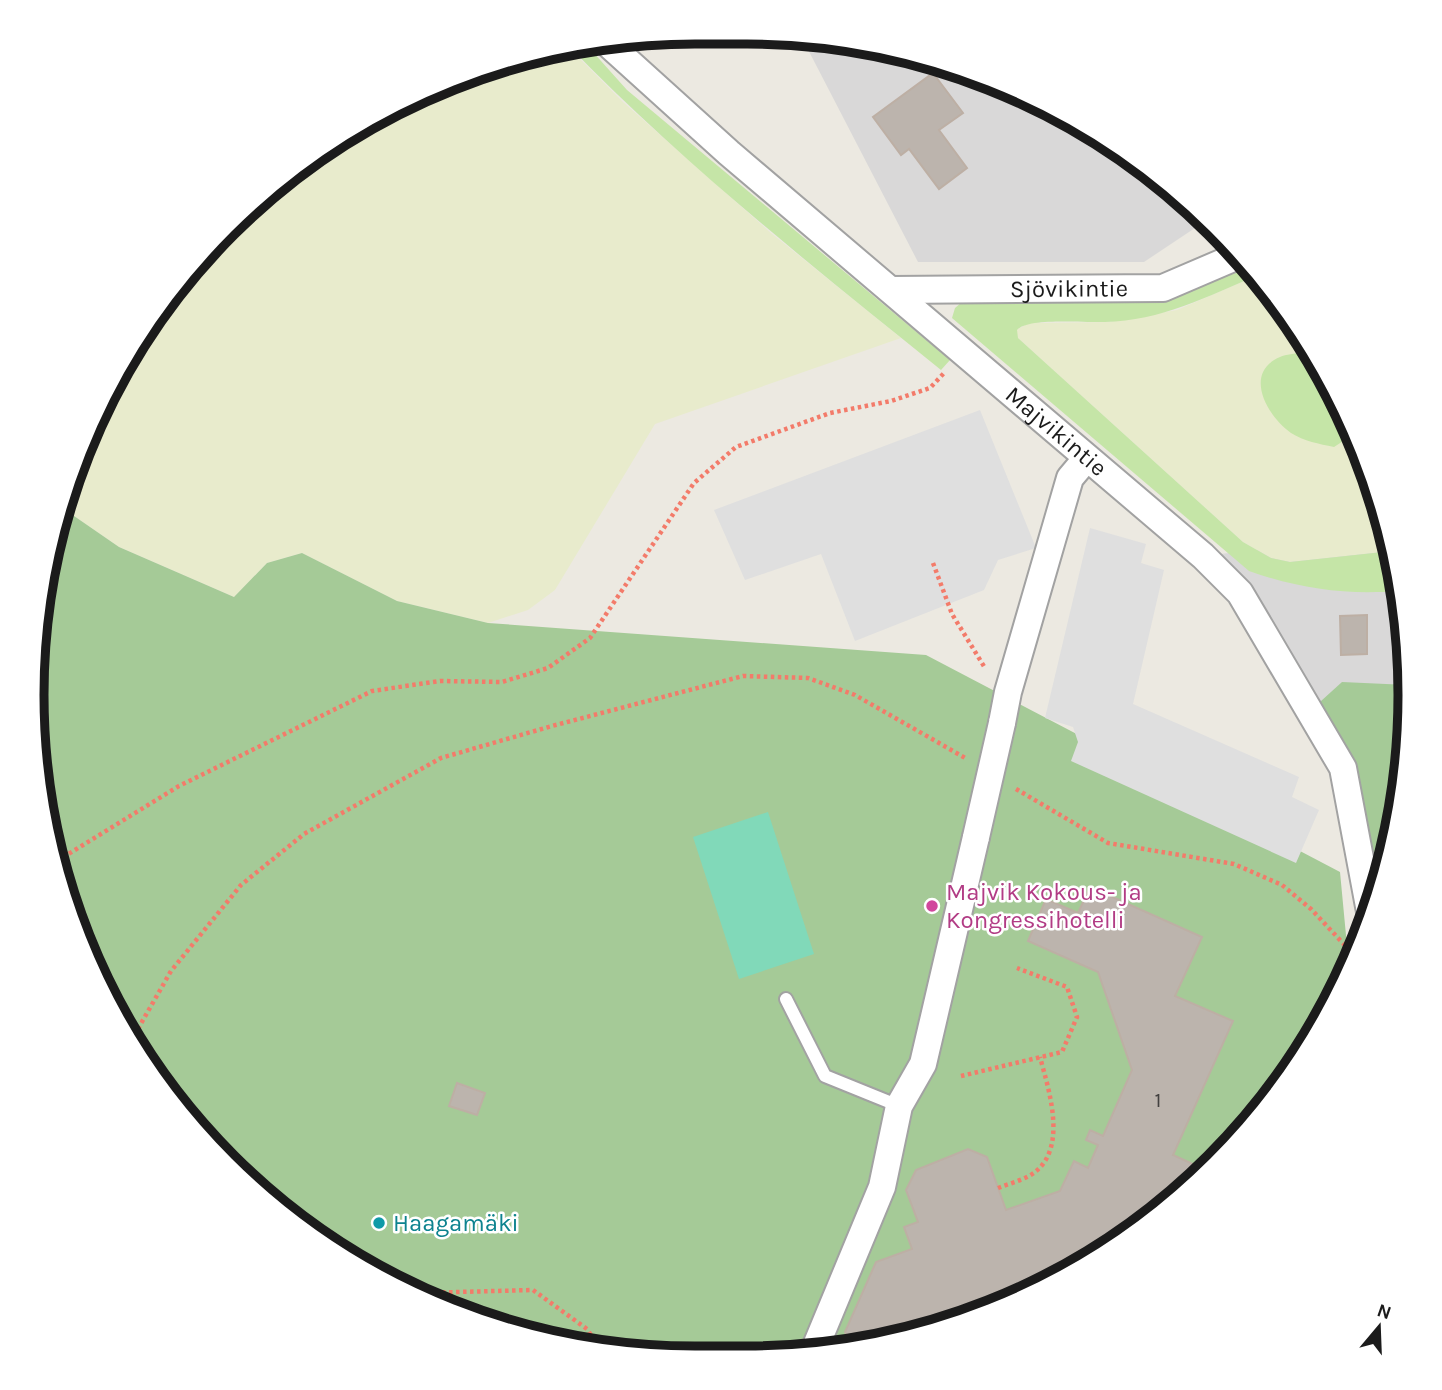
<svg xmlns="http://www.w3.org/2000/svg" width="1442" height="1390" viewBox="0 0 1442 1390" font-family="Karla,sans-serif">
	<rect width="100%" height="100%" fill="#ece9e1"/>
	<path fill="#d9d8d8" d="M801,36L834,37L960,67L1078,120L1184,196L1207,220L1144,262H918Z
		M1390,534L1409,651L1405,781L1343,768L1203,556Z"/>
	<path fill="#e8ebcc" d="M565,44L623,102L771,233L901,338L655,424L555,590L528,610L488,623L397,601L302,553L267,563L234,597L119,547L61,507L67,482L120,364L196,257L291,168L441,82Z
		M1258,275L1273,291L1313,355L1301,352L1348,439L1354,434L1388,523L1392,551L1290,562L1271,558L1243,542L1018,338L1016,330L1029,323L1109,322L1177,310Z"/>
	<path fill="#c5e5a7" d="M584,42L627,90L950,360L941,370C812,266 682,163 567,44Z
		M1247,262L1258,275C1209,296 1160,321 1105,322C1086,323 1028,317 1017,330L1018,338L1243,542L1271,558L1290,562L1392,551L1399,591C1345,595 1300,589 1249,571L952,318L955,308L962,302L1165,298Z
		M1302,352L1313,355L1342,401L1354,434L1334,447C1319,444 1304,441 1291,433C1268,417 1242,373 1280,357C1286,354 1295,354 1302,352Z"/>
	<path fill="#a5ca97" d="M61,507L119,547L234,597L267,563L302,553L397,601L488,623L926,655L1340,872L1349,967L1322,1026L1246,1132L1151,1221L1041,1290L919,1336L791,1357H651L523,1336L401,1290L291,1221L196,1132L120,1026L67,908L33,739L37,609Z
		M1342,682L1408,685L1405,781L1375,908L1355,823L1310,711Z"/>
	<path fill="#81d9b9" d="M768,812L814,954L739,979L693,837Z"/>
	<path fill="#dfdfdf" d="M980,410L1036,548L998,560L984,590L855,641L821,554L745,580L714,510Z
		M1090,528L1146,544L1141,563L1164,570L1133,704L1299,777L1292,797L1319,810L1296,863L1071,761L1078,742L1073,727L1045,718Z"/>
	<path fill="#bcb4ad" stroke="#bdafa4" stroke-width="2" d="M933,73L963,113L939,130L967,168L939,189L909,149L901,155L873,117Z
		M1367,615V654L1341,655L1340,616Z
		M1090,887L1202,937L1175,996L1233,1021L1173,1155L1206,1170L1151,1221L1041,1290L919,1336L852,1347L845,1332L876,1262L912,1249L904,1227L918,1222L906,1190L916,1170L968,1149L987,1157L1006,1210L1060,1191L1074,1161L1088,1168L1098,1145L1086,1140L1090,1130L1103,1136L1132,1070L1098,972L1028,941L1046,899L1078,913Z
		M457,1083L485,1093L477,1115L449,1106Z"/>
	<g fill="none" stroke-linecap="round" stroke-linejoin="round">
		<defs>
			<path id="lane" d="M786,999L825,1076L899,1106"/>
			<g id="street">
				<path id="s1" d="M604,40L729,153L1203,556L1240,593L1343,768L1371,917"/>
				<path id="s2" d="M891,290L1163,288L1240,255"/>
				<path d="M1002,723L1008,692L1070,478L1086,459"/>
				<path d="M813,1353L882,1187L899,1106L923,1064L976,837"/>
			</g>
		</defs>
		<use href="#lane" stroke="#a2a2a2" stroke-width="16"/>
		<use href="#street" stroke="#a2a2a2" stroke-width="30"/>
		<path stroke="#f37b6a" stroke-width="4.5" stroke-dasharray="3.5 3.5" stroke-linecap="butt" d="M933,563L952,614L985,668
			M1016,789L1108,843L1234,864L1282,885L1311,909L1354,955
			M57,861L179,786L372,691L440,681L502,682L548,668L590,638L694,483L736,447L830,413L891,401L930,388L945,372
			M131,1041L171,971L241,885L304,834L441,758L552,726L743,676L808,678L855,695L967,759
			M961,1076L1062,1052L1077,1017L1067,987L1017,968
			M998,1188C1008,1184 1020,1181 1029,1176C1070,1153 1049,1091 1040,1057
			M376,1274L420,1293L533,1290L587,1329L600,1349"/>
		<use href="#lane" stroke="#fff" stroke-width="12"/>
		<use href="#street" stroke="#fff" stroke-width="26"/>
		<defs>
			<path id="street-bridge" d="M976,837L1002,723"/>
		</defs>
		<use href="#street-bridge" stroke="#a2a2a2" stroke-width="30" stroke-linecap="butt"/>
		<use href="#street-bridge" stroke="#fff" stroke-width="26"/>
	</g>
	<circle fill="#d1479c" stroke="#fff" stroke-width="2.5" cx="932" cy="906" r="7"/>
	<circle fill="#0f9aa8" stroke="#fff" stroke-width="2.5" cx="379" cy="1223" r="7"/>
	<g text-anchor="middle" stroke-width="5" stroke-linejoin="round" paint-order="stroke">
		<g font-size="21" fill="#434140">
			<text x="1158" y="1107">1</text>
		</g>
		<g font-size="24" fill="#1b1b1b" stroke="#fff">
			<text dy="8" stroke="none"><textPath href="#s2" startOffset="178">Sjövikintie</textPath></text>
			<text dy="8" stroke="none"><textPath href="#s1" startOffset="598">Majvikintie</textPath></text>
		</g>
		<g font-size="24" fill="#b23c85" stroke="#fff" text-anchor="start">
			<text x="946" y="900">Majvik Kokous- ja<tspan x="946" dy="28">Kongressihotelli</tspan></text>
		</g>
		<g font-size="24" fill="#0d838f" stroke="#fff" text-anchor="start">
			<text x="393" y="1231">Haagamäki</text>
		</g>
	</g>
	<path d="M0 0H1442V1390H0ZM695 44H747A651 651 0 0 1 1398 695V695A651 651 0 0 1 747 1346H695A651 651 0 0 1 44 695V695A651 651 0 0 1 695 44Z" fill="#fff" fill-rule="evenodd"/>
	<path fill="none" stroke="#1b1b1b" stroke-width="9" d="M695 44H747A651 651 0 0 1 1398 695V695A651 651 0 0 1 747 1346H695A651 651 0 0 1 44 695V695A651 651 0 0 1 695 44Z"/>
	<g transform="translate(1379 1327) rotate(19)" stroke="#ffffff" stroke-width="5" paint-order="stroke">
	<path d="M0-5L12 26L0 18L-12 26Z" fill="#1b1b1b"/>
	<text y="-10" font-size="19" font-weight="bold" text-anchor="middle" fill="#1b1b1b">N</text>
	</g>
</svg>
